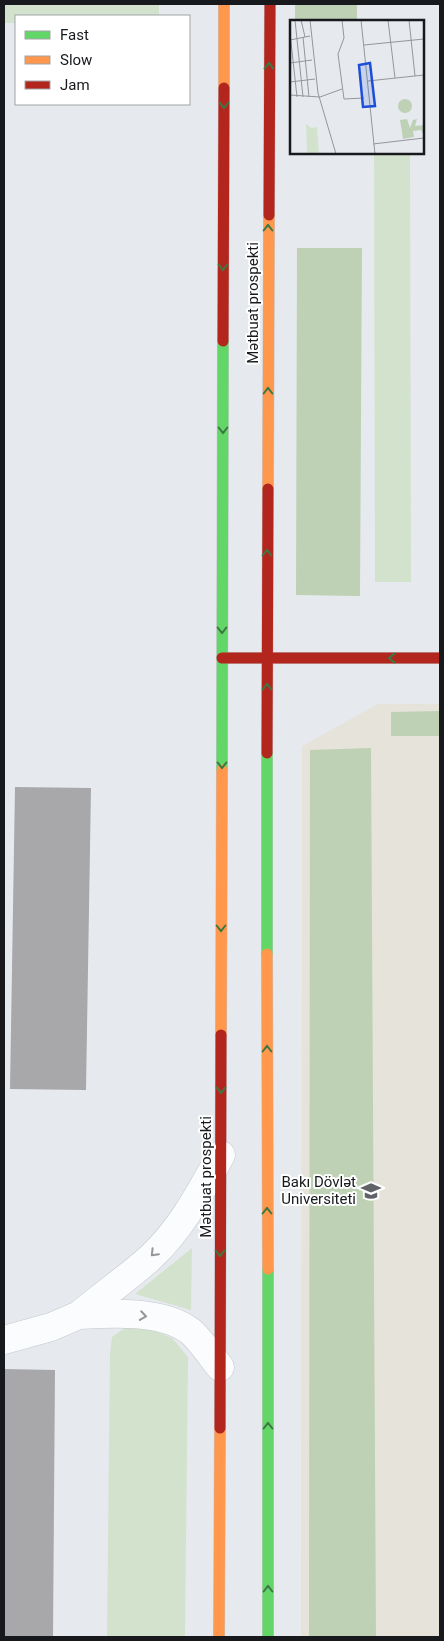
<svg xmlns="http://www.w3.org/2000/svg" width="444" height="1641" viewBox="0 0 444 1641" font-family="Roboto,sans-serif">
	<rect width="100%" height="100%" fill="#e6eaef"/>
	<path fill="#e6e3da" d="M378,704H440V1637H301L302,746Z"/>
	<path fill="#d3e2cd" d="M4,4H159V16H16V23H4Z
		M374,153H410L411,582H375Z
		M192,1248L191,1310L135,1294Z
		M126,1327L152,1330L172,1338L188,1357L185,1637H107L110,1354L112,1337Z"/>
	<path fill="#bed1b5" d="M295,4H357V21H295Z
		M297,248H362L360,596L296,595Z
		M440,711V736H391V712Z
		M371,748L376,1637H309L310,750Z"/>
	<path fill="#a8a7aa" d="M15,787L91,788L86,1090L10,1089Z
		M4,1369L55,1370L53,1637H4Z"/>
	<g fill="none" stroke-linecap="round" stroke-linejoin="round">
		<defs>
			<path id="street" d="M4,1340L51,1327L79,1315
				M220,1367C212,1357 199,1338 190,1331C162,1310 112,1313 79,1315C103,1295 129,1277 151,1257C182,1228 201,1191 221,1155"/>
			<path id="fast" d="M267,753V954
				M222,770L223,341
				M268,1269V1637"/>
			<path id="slow" d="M224,88V4
				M268,489L269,215
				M267,954L268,1269
				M221,1035L222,770
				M219,1637L220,1428"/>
			<path id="jam" d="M269,215L270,4
				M223,341L224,88
				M222,658H440
				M267,753L268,489
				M220,1428L221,1035"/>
		</defs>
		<use href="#street" stroke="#c4c7cb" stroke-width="29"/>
		<use href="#fast" stroke="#c4c7cb" stroke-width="12"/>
		<use href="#slow" stroke="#c4c7cb" stroke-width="12"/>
		<use href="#jam" stroke="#c4c7cb" stroke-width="12"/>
		<use href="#street" stroke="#fbfcfd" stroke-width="28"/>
		<use href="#fast" stroke="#63d668" stroke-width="11"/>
		<use href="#slow" stroke="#ff974d" stroke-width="11"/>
		<use href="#jam" stroke="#b3261e" stroke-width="11"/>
	</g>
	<defs><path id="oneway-chevron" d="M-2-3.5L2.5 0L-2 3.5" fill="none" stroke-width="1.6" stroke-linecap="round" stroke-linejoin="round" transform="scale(1.25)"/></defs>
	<g stroke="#3d7842">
		<use href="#oneway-chevron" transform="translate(269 66) rotate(-89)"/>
		<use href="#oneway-chevron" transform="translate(224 105) rotate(90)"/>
		<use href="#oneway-chevron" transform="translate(268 228) rotate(-90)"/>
		<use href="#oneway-chevron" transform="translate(223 267) rotate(90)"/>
		<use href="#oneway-chevron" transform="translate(268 391) rotate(-90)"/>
		<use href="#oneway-chevron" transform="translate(223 430) rotate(90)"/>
		<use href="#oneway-chevron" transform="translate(267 553) rotate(-90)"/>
		<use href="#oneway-chevron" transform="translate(222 630) rotate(90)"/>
		<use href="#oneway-chevron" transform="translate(392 658) rotate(180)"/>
		<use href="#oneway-chevron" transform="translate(267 687) rotate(-90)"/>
		<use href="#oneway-chevron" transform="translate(222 765) rotate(90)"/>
		<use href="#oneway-chevron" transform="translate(221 928) rotate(90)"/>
		<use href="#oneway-chevron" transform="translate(267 1049) rotate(-90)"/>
		<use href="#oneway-chevron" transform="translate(221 1090) rotate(90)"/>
		<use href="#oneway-chevron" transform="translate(267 1211) rotate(-90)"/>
		<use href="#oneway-chevron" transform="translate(220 1253) rotate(90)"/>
		<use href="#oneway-chevron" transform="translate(268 1426) rotate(-90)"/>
		<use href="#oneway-chevron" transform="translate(268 1589) rotate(-90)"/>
	</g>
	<g stroke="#949698">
		<use href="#oneway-chevron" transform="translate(154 1253) rotate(134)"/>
		<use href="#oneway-chevron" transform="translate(143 1316) rotate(9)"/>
	</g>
	<defs>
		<symbol id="university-bare" viewBox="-9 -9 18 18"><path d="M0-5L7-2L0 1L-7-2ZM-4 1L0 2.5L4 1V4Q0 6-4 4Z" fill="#5f6266" stroke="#fff" stroke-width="2.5" paint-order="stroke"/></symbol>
	</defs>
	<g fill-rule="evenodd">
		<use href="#university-bare" x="357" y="1177" width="28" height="28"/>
	</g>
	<g text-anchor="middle" stroke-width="4" stroke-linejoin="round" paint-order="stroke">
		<g font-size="15" fill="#17191d" stroke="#fff">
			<text transform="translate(253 303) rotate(-90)" y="5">Mətbuat prospekti</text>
			<text transform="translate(206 1177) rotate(-90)" y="5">Mətbuat prospekti</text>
		</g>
		<g font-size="15" fill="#17191d" stroke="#fff" text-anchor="end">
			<text x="356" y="1187">Bakı Dövlət<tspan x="356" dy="17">Universiteti</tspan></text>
		</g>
	</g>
	<g transform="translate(290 20)">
		<rect width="134" height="134" fill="#e6eaef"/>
		<path d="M16,104L21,108L27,107L29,134H17Z" fill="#d3e2cd"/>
		<path d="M108 86a7 7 0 1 1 14 0a7 7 0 1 1-14 0ZM117,99L120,108L123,100L127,99L125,106L134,105V116L131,110L123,111L124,117L113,119L110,100Z" fill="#bed1b5"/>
		<path fill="none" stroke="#93969b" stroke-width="1" d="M5,0L13,77M11,0L15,17M20,0L28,73L46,134M52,0L54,18L48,34L54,79L74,78M71,0L85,134M98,0L105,58M119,0L125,56M0,13L7,77M13,17L19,77M0,20L20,16M74,25L134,19M0,43L22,40M78,61L134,55M0,62L25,59M0,75L30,77L52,69M83,124L134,118"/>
		<path fill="#1d4ed8" fill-opacity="0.15" stroke="#1d4ed8" stroke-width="2.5" d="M80,43L85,86L73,87L69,45Z"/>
		<rect width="134" height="134" fill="none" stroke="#17191d" stroke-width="2.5"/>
	</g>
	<rect width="444" height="1641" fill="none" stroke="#17191d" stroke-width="10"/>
	<rect x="15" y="15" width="175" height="90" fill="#ffffff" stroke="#a2a3a5"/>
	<rect x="25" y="31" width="25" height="8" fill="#63d668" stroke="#a2a3a5"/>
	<text x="60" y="40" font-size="15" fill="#17191d">Fast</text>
	<rect x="25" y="56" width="25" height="8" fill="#ff974d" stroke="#a2a3a5"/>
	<text x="60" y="65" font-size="15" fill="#17191d">Slow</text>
	<rect x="25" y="81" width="25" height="8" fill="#b3261e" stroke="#a2a3a5"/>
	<text x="60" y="90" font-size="15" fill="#17191d">Jam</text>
</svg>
